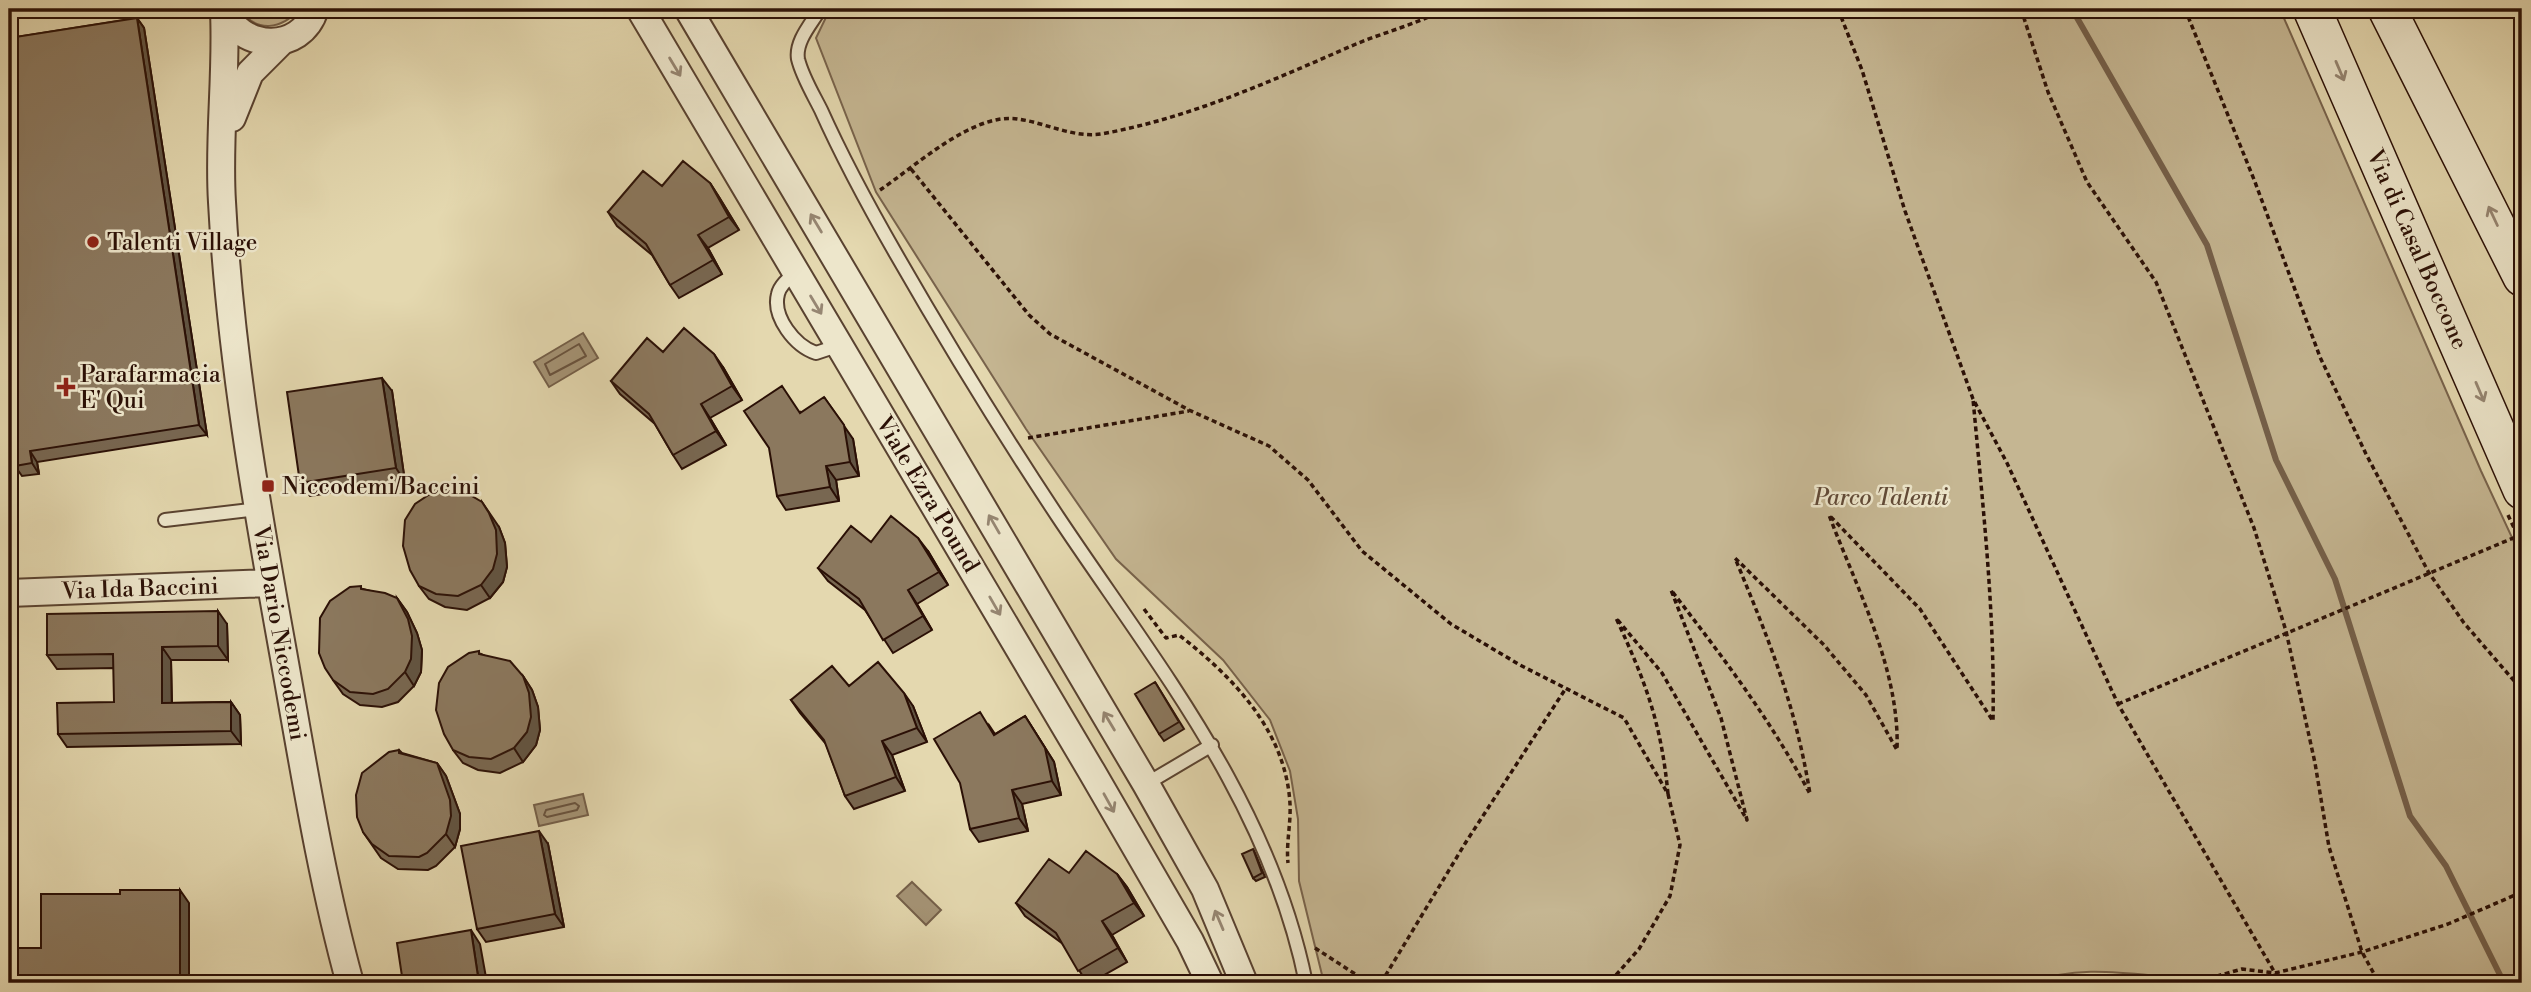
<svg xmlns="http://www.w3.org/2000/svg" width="2531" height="992" viewBox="0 0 2531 992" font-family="'Libre Bodoni',serif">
	<rect width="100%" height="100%" fill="#e4d8af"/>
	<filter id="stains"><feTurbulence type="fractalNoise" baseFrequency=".00286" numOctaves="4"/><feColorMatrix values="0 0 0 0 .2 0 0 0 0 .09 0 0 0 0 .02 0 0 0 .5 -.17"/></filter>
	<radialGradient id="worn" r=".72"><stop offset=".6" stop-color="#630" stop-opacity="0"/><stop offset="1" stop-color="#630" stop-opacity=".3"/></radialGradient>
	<path fill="#c5b692" stroke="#78634c" stroke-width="2" d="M241,9H298C284,30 254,33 241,9Z
		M830,9H2280L2481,471L2522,559V983H2174L2169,977C2124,973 2074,965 2032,983H1324L1299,881L1298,819L1290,771L1270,720L1223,660L1116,559L1026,429L876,192L816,38Z"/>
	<path fill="#a59476" stroke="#745f49" stroke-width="2" d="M583,333L598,358L549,387L534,362Z
		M583,794L588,815L539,826L534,805Z
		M912,882L941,910L926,925L897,896Z"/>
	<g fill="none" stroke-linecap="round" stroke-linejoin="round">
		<path stroke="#68523e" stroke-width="2" d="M579,344L586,356L550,375L545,364Z
			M575,803L579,806L577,810L547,817L544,815L546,810Z"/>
		<path stroke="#745f49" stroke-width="6" d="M2072,9L2207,245L2276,460L2335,579L2410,816L2446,866L2504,983"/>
		<defs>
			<path id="lane" d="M820,9C812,23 795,41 798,59C802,76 813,94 821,110C843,159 869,207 896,254C947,343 1001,431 1058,517C1158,667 1269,801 1306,983
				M796,272C789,278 780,285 778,294C772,317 795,346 816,353L840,345
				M165,520L258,509
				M1146,784L1212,745"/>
			<path id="street" d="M223,9C239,50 301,55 315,9
				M640,9L1092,772L1190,941L1210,983
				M688,9L1146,784L1205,889L1244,983
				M224,12C227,75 218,139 222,202C230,353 256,503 283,652C303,763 320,874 350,983
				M232,118L250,73L282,41
				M9,593L270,583"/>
			<path id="secondary" d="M2312,9L2522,490
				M2387,9L2522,277"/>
		</defs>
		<use href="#lane" stroke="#594230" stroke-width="16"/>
		<use href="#street" stroke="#594230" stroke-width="30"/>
		<use href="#secondary" stroke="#2b1006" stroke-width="40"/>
		<path stroke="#2b1006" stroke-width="3.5" stroke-dasharray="5 3.5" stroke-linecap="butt" d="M1838,9L1862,70L1905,211L1973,399L2007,463L2118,704L2275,973L2277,983
			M2021,9L2048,92L2087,182L2156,282L2254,528L2286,631L2315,763L2329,847L2362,952L2379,983
			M2185,9L2255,182L2320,357L2366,454L2429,573L2464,623L2522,690
			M911,169L1029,315L1050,334L1189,410L1269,446L1308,480L1362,551L1451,624L1520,665L1624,718L1668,794L1680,845L1670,896L1639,949L1609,983
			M880,190C916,166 973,112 1018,119C1046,123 1073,138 1101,134C1191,118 1273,80 1356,44C1385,32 1417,24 1445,9
			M1028,438L1189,411
			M2508,515L2522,545
			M1144,609L1166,638L1179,635C1233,677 1286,731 1290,804C1291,824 1286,843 1288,863
			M2118,704L2518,536
			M1668,794C1661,722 1646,683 1616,618L1662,673L1747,820L1721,718L1671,590C1722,656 1771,720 1810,794C1796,706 1769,640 1735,558L1824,645L1866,695L1897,750C1900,670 1857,589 1829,515L1920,609L1993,721C1995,613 1983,507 1973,399
			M1315,948L1369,983
			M1381,983L1466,842L1566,688
			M2192,983L2242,969L2275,973L2362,952L2448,924L2522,892"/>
		<use href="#lane" stroke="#ede6cb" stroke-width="12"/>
		<use href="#street" stroke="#ede6cb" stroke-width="26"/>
		<use href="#secondary" stroke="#ede6cb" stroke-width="37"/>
	</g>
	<path fill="#786751" stroke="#2b1006" stroke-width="2" d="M137,18L144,28L207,435L37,462L39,474L22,476L15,466L14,463H9V38Z
		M710,183L719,197L739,230L708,248L722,274L679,298L670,285L652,255L617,226L608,212L662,186Z
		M663,352L723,367L742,400L710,418L726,445L682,469L673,455L655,424L620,394L611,381Z
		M392,391L405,482L310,496L300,483Z
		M801,412L853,439L859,476L836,480L839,501L786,510L777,496Z
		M499,527L505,543L507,567L503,582L490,598L467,610L445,607L429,599L419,586Z
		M871,542L928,551L948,585L917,604L932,630L893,653L865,610L828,581L818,568Z
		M363,589L397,598L407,612L417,633L422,650L421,672L414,686L398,702L382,707L360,705L343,694L333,680Z
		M227,624L228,660H171L172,703L231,702L240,715L241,744L67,747L58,734L114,702V668L57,669L47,655Z
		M481,654L523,676L532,690L538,707L540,730L536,745L523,762L500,773L478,770L463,763L453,750Z
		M1155,682L1184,729L1164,741L1159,734Z
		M849,686L913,706L927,742L892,755L905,791L854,809L845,796L826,744L800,713L791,700Z
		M1025,716L1054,762L1061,795L1022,804L1028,831L979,842L970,829L989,725L995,734Z
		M399,750L402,753L437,763L446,776L460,814V829L455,847L436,866L428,870L398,869L381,858L363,832Z
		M548,844L564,927L486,942L477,929Z
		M1253,849L1255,853L1265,877L1256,881L1253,878Z
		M1069,873L1117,874L1127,887L1144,916L1112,935L1127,962L1090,983H1087L1063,944L1025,916L1016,903Z"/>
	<path fill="#615442" stroke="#2b1006" stroke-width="2" d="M137,18L144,28L207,435L199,425Z
		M710,183L719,197L739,230L729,217Z
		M698,235L708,248L722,274L713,260Z
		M714,354L723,367L742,400L732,386Z
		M382,378L392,391L405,482L396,468Z
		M824,397L853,439L859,476L850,462Z
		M701,404L710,418L726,445L716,431Z
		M30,451L37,462L39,474L32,463Z
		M826,466L836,480L839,501L830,487Z
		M482,502L499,527L505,543L507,567L503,582L490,598L481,585Z
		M918,538L928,551L948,585L939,572Z
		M908,590L917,604L932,630L923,616Z
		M397,598L407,612L417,633L422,650L421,672L414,686L405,672Z
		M218,611L227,624L228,660L218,646Z
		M162,647L171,660L172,717L162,703Z
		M523,676L532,690L538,707L540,730L536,745L523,762L514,748Z
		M904,693L913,706L927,742L917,728Z
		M231,702L240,715L241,744L231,731Z
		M1025,716L1054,762L1061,795L1052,781Z
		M882,741L892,755L905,791L896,777Z
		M437,763L446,776L460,814V829L455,847L446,834Z
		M1012,790L1022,804L1028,831L1019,818Z
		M539,831L548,844L564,927L555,914Z
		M1117,874L1127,887L1144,916L1134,903Z
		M180,890L189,903V983H180Z
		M9,898L18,911L17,961L9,949Z
		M1102,921L1112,935L1127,962L1118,948Z
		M471,930L480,944L487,983H479Z"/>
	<path fill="#8b785e" stroke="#2b1006" stroke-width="2" d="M137,18L199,425L30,451L32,463L15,466L13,451L9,452V38Z
		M683,161L710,183L729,217L698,235L713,260L670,285L646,244L608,212L643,171L662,186Z
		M684,328L714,354L732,386L701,404L716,431L673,455L649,414L611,381L647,338L663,352Z
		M382,378L396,468L300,483L287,392Z
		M782,386L800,413L824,397L844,425L850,462L826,466L830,487L777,496L769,448L744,411Z
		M446,488V491L470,495L482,502L489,513L496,530L497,554L493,569L481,585L458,596L436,594L419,586L410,570L403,546L405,520L415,504L436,490Z
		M891,516L918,538L939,572L908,590L923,616L883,640L859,599L818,568L851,526L871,542Z
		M361,586V589L385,593L397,598L408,619L412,636L411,659L405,672L388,689L373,694L350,692L333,680L325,668L319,653L320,618L330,601L350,587Z
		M218,611V646L162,647V703L231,702V731L58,734L57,703L114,702L113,654L47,655V614Z
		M479,651V654L510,661L523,676L529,693L531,717L527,732L514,748L491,759L469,757L453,750L444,734L436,710L439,683L448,667L469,653Z
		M878,662L904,693L917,728L882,741L896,777L845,796L824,740L791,700L832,666L849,686Z
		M1155,682L1179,722L1159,734L1135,694Z
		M980,712L994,735L1025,716L1045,748L1052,781L1012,790L1019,818L970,829L960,783L934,739Z
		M399,750V753L437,763L450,800L451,816L446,834L427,853L419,857L389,856L372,844L363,832L357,817L356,795L362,773L389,752Z
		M539,831L555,914L477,929L461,846Z
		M1253,849L1262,873L1253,878L1242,854Z
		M1086,851L1117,874L1134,903L1102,921L1118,948L1078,971L1056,933L1016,903L1049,859L1069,873Z
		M120,890H180V983H9V948H41V894H120Z
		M471,930L479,983H403L397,943Z"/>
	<defs><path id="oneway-shaft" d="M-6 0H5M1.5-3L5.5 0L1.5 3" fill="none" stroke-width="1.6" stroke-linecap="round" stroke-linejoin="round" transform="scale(1.75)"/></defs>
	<g stroke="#968672">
		<use href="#oneway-shaft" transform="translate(675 67) rotate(59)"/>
		<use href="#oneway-shaft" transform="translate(2340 71) rotate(67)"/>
		<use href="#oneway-shaft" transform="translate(2493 216) rotate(-115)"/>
		<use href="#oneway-shaft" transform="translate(816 223) rotate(-121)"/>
		<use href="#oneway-shaft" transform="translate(816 305) rotate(59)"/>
		<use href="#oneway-shaft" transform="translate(2480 392) rotate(67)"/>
		<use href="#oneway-shaft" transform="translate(994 524) rotate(-120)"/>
		<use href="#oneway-shaft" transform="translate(995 606) rotate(60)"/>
		<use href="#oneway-shaft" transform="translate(1109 721) rotate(-121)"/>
		<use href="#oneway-shaft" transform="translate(1109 803) rotate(61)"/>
		<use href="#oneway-shaft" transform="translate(1219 920) rotate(-113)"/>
	</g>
	<g fill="#8f2418" stroke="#ede6cb" stroke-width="2.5">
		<circle cx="93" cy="242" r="7"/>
		<path d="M62.5 376.5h7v7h7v7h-7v7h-7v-7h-7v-7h7z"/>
		<rect x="261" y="479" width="14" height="14" rx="3.5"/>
	</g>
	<g text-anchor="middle" stroke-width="5" stroke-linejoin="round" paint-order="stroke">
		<g font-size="23" fill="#2b1006" stroke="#ede6cb" text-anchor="start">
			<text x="107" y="250">Talenti Village</text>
			<text x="80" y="382">Parafarmacia<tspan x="80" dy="26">E' Qui</tspan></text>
			<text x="282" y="494">Niccodemi/Baccini</text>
		</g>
		<g font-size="23" fill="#2b1006" stroke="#ede6cb">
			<text transform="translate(2418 249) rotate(66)" y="8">Via di Casal Boccone</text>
			<text transform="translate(928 494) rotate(59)" y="8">Viale Ezra Pound</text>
			<text transform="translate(140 588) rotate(-2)" y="8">Via Ida Baccini</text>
			<text transform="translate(280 633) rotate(80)" y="8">Via Dario Niccodemi</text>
		</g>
		<g font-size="23" font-style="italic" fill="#614a37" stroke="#ede6cb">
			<text x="1881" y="505">Parco Talenti</text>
		</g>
	</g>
	<rect width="2531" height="992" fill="none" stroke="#e4d8af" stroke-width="35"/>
	<rect x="10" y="10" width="2510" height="971" fill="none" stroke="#2b1006" stroke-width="3.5"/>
	<rect x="18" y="18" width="2496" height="957" fill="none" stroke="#2b1006" stroke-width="2"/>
	<rect width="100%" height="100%" filter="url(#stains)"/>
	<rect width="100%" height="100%" fill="url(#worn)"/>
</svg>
